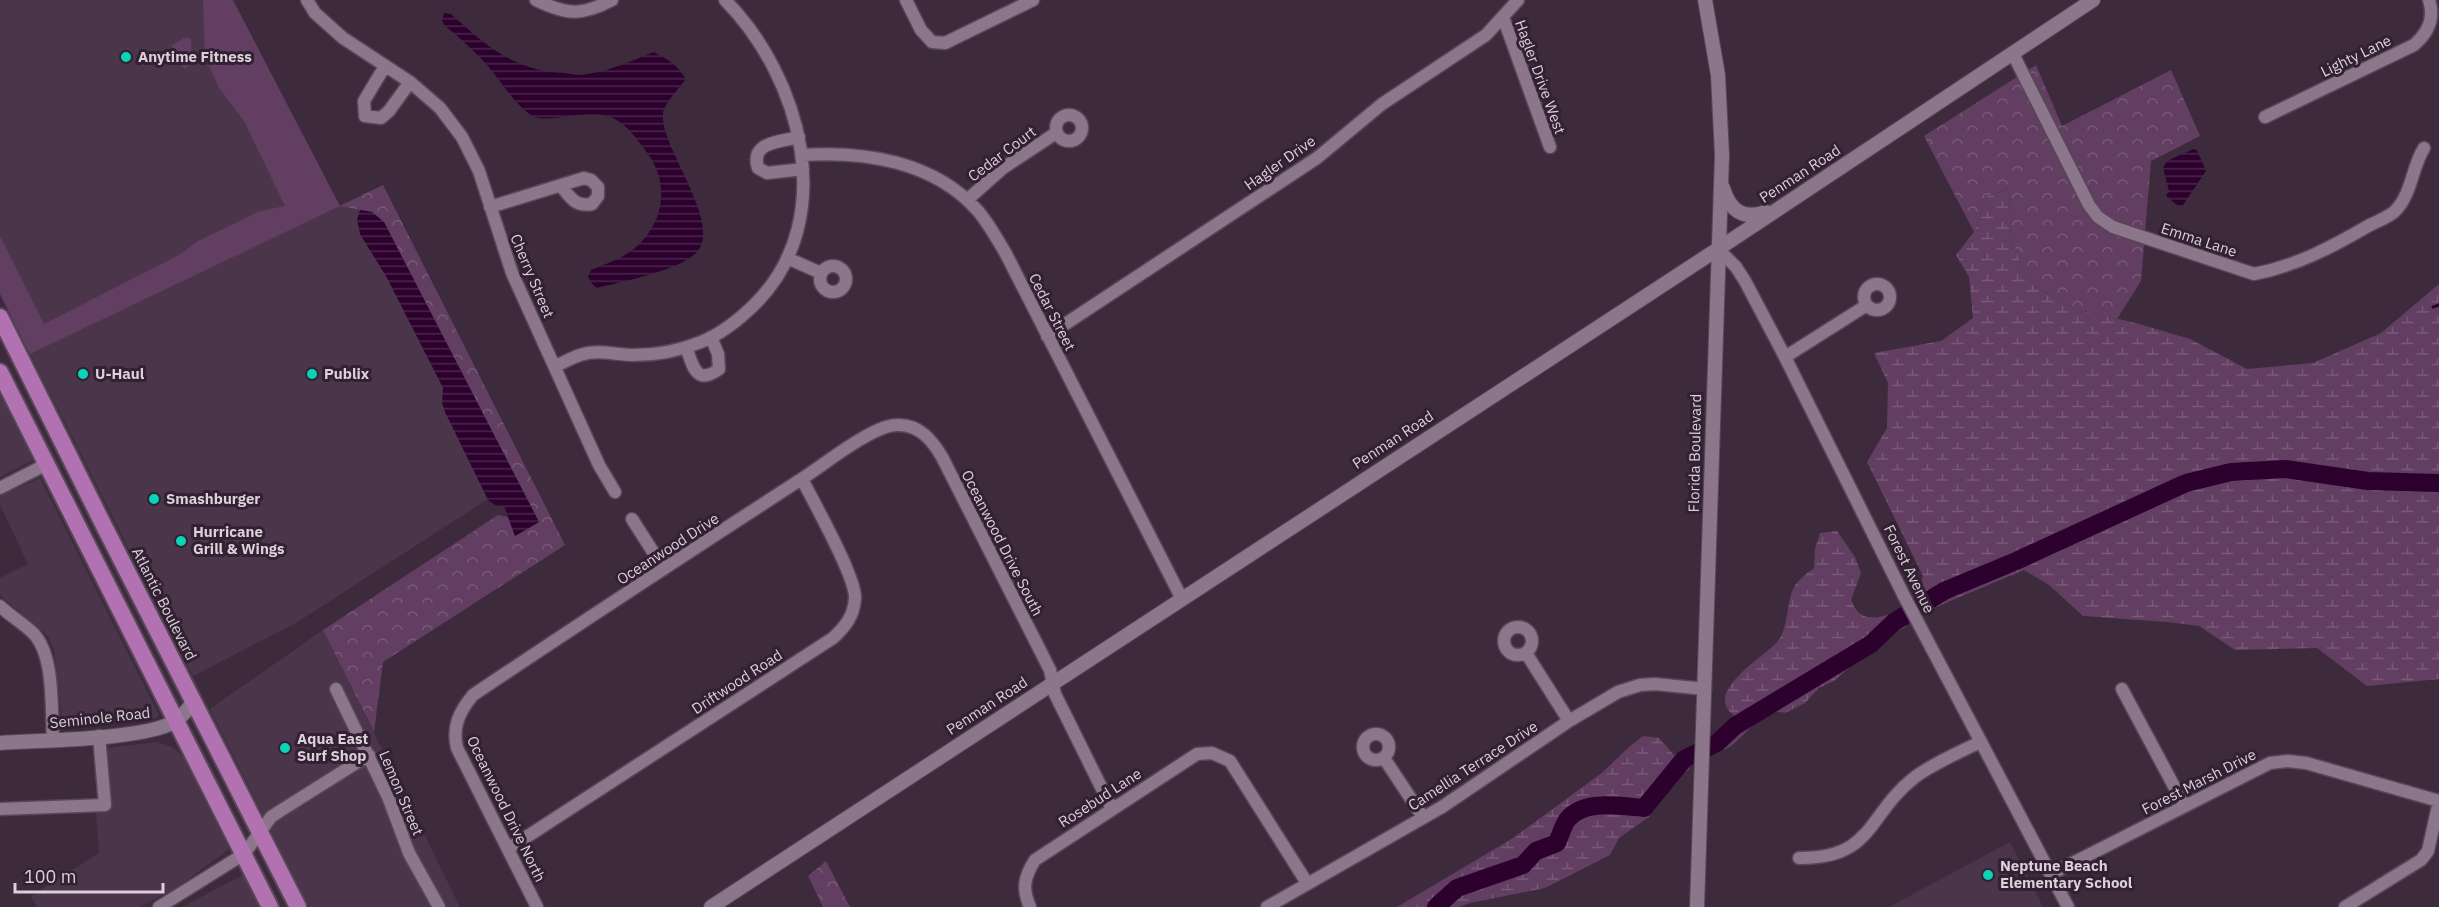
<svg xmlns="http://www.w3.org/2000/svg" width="2439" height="907" viewBox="0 0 2439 907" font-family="'IBM Plex Sans',sans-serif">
	<defs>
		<pattern id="forest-crowns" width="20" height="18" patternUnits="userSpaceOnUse" patternTransform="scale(1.5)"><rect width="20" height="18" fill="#623e62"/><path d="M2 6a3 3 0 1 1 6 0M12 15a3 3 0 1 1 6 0" fill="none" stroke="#785978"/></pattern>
		<pattern id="wetland-marsh" width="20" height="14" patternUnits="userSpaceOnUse" patternTransform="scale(1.5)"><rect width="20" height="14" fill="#623e62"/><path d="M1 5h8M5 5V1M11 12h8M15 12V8" fill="none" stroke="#785978"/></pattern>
		<pattern id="water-rules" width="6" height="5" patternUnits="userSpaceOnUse" patternTransform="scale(1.5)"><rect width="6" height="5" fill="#2d012e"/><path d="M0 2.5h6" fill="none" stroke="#4b254c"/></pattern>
	</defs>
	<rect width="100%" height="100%" fill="#3d2b3d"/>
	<path fill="#4b354b" d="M0,0H230L339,206L383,185L528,473L296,623L193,676L0,294Z
		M0,393L33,460L0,477Z
		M40,478L159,715L155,719L63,728L54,649L48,636L0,595V578L28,564L0,505V496Z
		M323,630L460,907H309L210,709Z
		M158,742L172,747L182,755L229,849L175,889L139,907H37L31,896L99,853L96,811L110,810L106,748Z
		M2010,842L2043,907H1889Z
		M243,875L259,907H182Z"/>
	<path fill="#623e62" d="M203,0H233L340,206L30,354L0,294V236L44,324L179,255L198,241L260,211L285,206L244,121L219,88L205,57Z
		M186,37L191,39L192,64L184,69L172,49V45Z"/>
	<path fill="url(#forest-crowns)" d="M2036,65L2062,126L2171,70L2200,136L2151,161L2141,281L2117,319L2074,309L2030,283L2011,240L2009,189L1987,196L1974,232L1924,136Z
		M383,185L565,545L383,662L374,732L323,630L498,515L508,517L515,536L539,522L384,222L372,212L340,206Z
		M826,861L850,907H823L808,876Z"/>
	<path fill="url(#wetland-marsh)" d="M2009,189L2011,240L2030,283L2074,309L2132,322L2190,339L2247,369L2313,363L2381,333L2439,284V679L2367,686L2317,648L2235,650L2199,626L2167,622L2083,616L2049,585L2024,570L1929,610L1919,591L1923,576L1867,462L1887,428L1888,383L1874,353L1941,341L1973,318L1969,277L1956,255L1974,232L1987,196Z
		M1837,531L1855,557L1861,573L1851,600C1860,625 1880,618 1899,611L1906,627L1886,636L1880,647L1871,654L1854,663L1834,681L1819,688L1805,703L1785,713C1762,706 1745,738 1728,748C1724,750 1719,751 1714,753L1715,733L1736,717C1699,693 1766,656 1778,641C1789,627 1786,602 1794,587C1798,580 1808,573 1814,568L1815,549L1820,533Z
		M1643,736L1659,738L1674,755L1691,747L1689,770L1675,777L1658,799L1649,817L1619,838L1610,855L1545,888L1470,903L1459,907H1397L1513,838L1603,772L1629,747Z"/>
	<path fill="url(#water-rules)" d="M444,13L451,14C488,47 513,70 564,73C571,74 580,76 587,74C610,71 633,60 654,52C668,59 678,66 686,79C679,88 669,99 664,109C653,139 724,221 697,252C681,270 621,282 597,288L593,285L588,277L591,270C602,265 615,261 625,255C661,233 673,189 648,154C639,142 628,125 613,118C588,107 548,125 533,116C517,108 500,80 487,65C474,51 459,37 444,25L442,20Z
		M2193,149L2197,150L2206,171L2183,205L2178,206L2166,196L2169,191L2163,168L2167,161Z
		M360,210L372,212L384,222L539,522L515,536L504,506H496L488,500L445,412L442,403L443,388L387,278L360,234L357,220Z"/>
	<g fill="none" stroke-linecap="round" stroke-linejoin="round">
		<path stroke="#2d012e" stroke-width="3" d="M2433,307L2439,305"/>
		<path stroke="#2d012e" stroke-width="18" d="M1436,907L1457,888L1523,865L1536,851L1557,843C1560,836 1563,826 1567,820C1583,799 1620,806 1644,808L1684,759L1717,743L1735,726L1871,644L1894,622L1944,591L2016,561L2186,483L2231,472L2285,469L2368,481L2439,483"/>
		<defs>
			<path id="minor" d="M307,0L315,13L343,38L410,82L440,108L462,137L479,171L512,273L599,465L615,492
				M536,0C567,15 582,16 612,0
				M906,0L921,30L932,42L945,43L1033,0
				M1503,17L1550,147
				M2013,54L2089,205L2098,217L2113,227L2254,274C2296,266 2332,247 2368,226C2377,221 2390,217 2396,210C2412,193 2412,167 2424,148
				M385,66L364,101L365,116L381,118L389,111L410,82
				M1056 128a13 13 0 1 1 26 0a13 13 0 1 1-26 0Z
				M2265,117L2414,45C2428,33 2435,18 2429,0
				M799,137C779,142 750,142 758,168L767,173L803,169
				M802,155C864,151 934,161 978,211C989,224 997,239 1006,254L1182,599
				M967,200L1003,168L1056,133
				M490,207L584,178L591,180L598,187V196L592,204C575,207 571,198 561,186
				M1718,249L1736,267L1745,281L1785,357L1904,596L2068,907
				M787,258L821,273
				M820 279a13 13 0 1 1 26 0a13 13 0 1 1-26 0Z
				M1864 297a13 13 0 1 1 26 0a13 13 0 1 1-26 0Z
				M1047,336L1317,158L1382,104L1486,35L1518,0
				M686,347C693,366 696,386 719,369L718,354L711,337
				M1785,357L1867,305
				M555,366C563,363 571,358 580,355C598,349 616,355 634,355C657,355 679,351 701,342C721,334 740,319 756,303C840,218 801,77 725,0
				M0,488L47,464
				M632,519L664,569
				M0,606C10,616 23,623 33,633C55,655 51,710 53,739
				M1504 641a14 14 0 1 1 28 0a14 14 0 1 1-28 0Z
				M1526,653L1569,721
				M336,689L388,797L409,853L439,907
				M2122,689L2184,805
				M1363 747a13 13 0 1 1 26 0a13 13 0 1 1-26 0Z
				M1384,758L1423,817
				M0,809L105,805L99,736
				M508,849L833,638C845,627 854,616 855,598C856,577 814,503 802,479
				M1799,858C1874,859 1867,814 1915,777C1934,763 1958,753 1980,742
				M2051,874L2270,763L2288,761L2306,763L2439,801
				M159,907L244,854L271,817L280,811L369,755
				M537,907L457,748C452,727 459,712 473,695C582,622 692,550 803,478C825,464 873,425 897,425C919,424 932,440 942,457L1050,670L1055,694L1112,809
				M1030,907C1022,889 1024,877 1035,860L1197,754L1212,753L1230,761L1307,883
				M1267,907L1442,807L1569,721L1618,692L1640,685L1655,684L1705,689
				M2345,907L2421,860L2428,851L2439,801"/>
			<path id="tertiary" d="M1723,188C1730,211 1743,220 1766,212
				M0,743C41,740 142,740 174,722C182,717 188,709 194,702
				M711,907L1718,249L2093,0
				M1697,907L1722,155L1718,75L1705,0"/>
			<path id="trunk" d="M0,317L102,522L298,907
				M0,372L270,907"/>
		</defs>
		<use href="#minor" stroke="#574857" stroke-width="15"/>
		<use href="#tertiary" stroke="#574857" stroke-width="16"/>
		<use href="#trunk" stroke="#574857" stroke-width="20"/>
		<use href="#minor" stroke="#8b768b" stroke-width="12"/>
		<use href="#tertiary" stroke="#8b768b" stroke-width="14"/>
		<use href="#trunk" stroke="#b272b2" stroke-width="16"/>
	</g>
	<g fill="#08d5b5" stroke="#322132" stroke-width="2">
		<circle cx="126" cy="57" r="6"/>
		<circle cx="83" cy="374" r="6"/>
		<circle cx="312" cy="374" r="6"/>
		<circle cx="154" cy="499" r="6"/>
		<circle cx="181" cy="541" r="6"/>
		<circle cx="285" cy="748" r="6"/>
		<circle cx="1988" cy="875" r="6"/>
	</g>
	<g text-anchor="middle" stroke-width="6" stroke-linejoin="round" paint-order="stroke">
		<g font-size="15" fill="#dcd0db" stroke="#322132">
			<text transform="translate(2356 56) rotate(-26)" y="5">Lighty Lane</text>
			<text transform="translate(1540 77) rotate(70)" y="5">Hagler Drive West</text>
			<text transform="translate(1002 154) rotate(-37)" y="5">Cedar Court</text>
			<text transform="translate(1280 163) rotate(-35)" y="5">Hagler Drive</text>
			<text transform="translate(1800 174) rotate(-33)" y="5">Penman Road</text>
			<text transform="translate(2199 240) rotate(18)" y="5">Emma Lane</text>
			<text transform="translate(532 276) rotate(67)" y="5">Cherry Street</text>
			<text transform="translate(1052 312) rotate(63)" y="5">Cedar Street</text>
			<text transform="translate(1393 440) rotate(-33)" y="5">Penman Road</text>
			<text transform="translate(1695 453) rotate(-89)" y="5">Florida Boulevard</text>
			<text transform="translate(1002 543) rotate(63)" y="5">Oceanwood Drive South</text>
			<text transform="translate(668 549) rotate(-33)" y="5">Oceanwood Drive</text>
			<text transform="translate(1909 569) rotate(64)" y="5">Forest Avenue</text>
			<text transform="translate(164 604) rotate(63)" y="5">Atlantic Boulevard</text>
			<text transform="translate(737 682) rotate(-33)" y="5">Driftwood Road</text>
			<text transform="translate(987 706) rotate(-33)" y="5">Penman Road</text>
			<text transform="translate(100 718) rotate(-6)" y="5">Seminole Road</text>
			<text transform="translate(1473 766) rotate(-33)" y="5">Camellia Terrace Drive</text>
			<text transform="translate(2199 782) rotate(-27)" y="5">Forest Marsh Drive</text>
			<text transform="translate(401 793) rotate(67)" y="5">Lemon Street</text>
			<text transform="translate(1100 798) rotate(-33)" y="5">Rosebud Lane</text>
			<text transform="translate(506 809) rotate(64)" y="5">Oceanwood Drive North</text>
		</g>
		<g font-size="15" font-weight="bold" fill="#dcd0db" stroke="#322132" text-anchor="start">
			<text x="138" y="62">Anytime Fitness</text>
			<text x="95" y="379">U-Haul</text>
			<text x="324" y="379">Publix</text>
			<text x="166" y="504">Smashburger</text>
			<text x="193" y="537">Hurricane<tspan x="193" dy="17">Grill &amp; Wings</tspan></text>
			<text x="297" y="744">Aqua East<tspan x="297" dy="17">Surf Shop</tspan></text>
			<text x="2000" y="871">Neptune Beach<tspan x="2000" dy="17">Elementary School</tspan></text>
		</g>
	</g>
	<path d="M15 883v9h148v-9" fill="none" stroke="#dcd0db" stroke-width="3"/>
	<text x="24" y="883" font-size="18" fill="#dcd0db" stroke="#322132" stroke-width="4.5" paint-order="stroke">100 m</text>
</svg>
